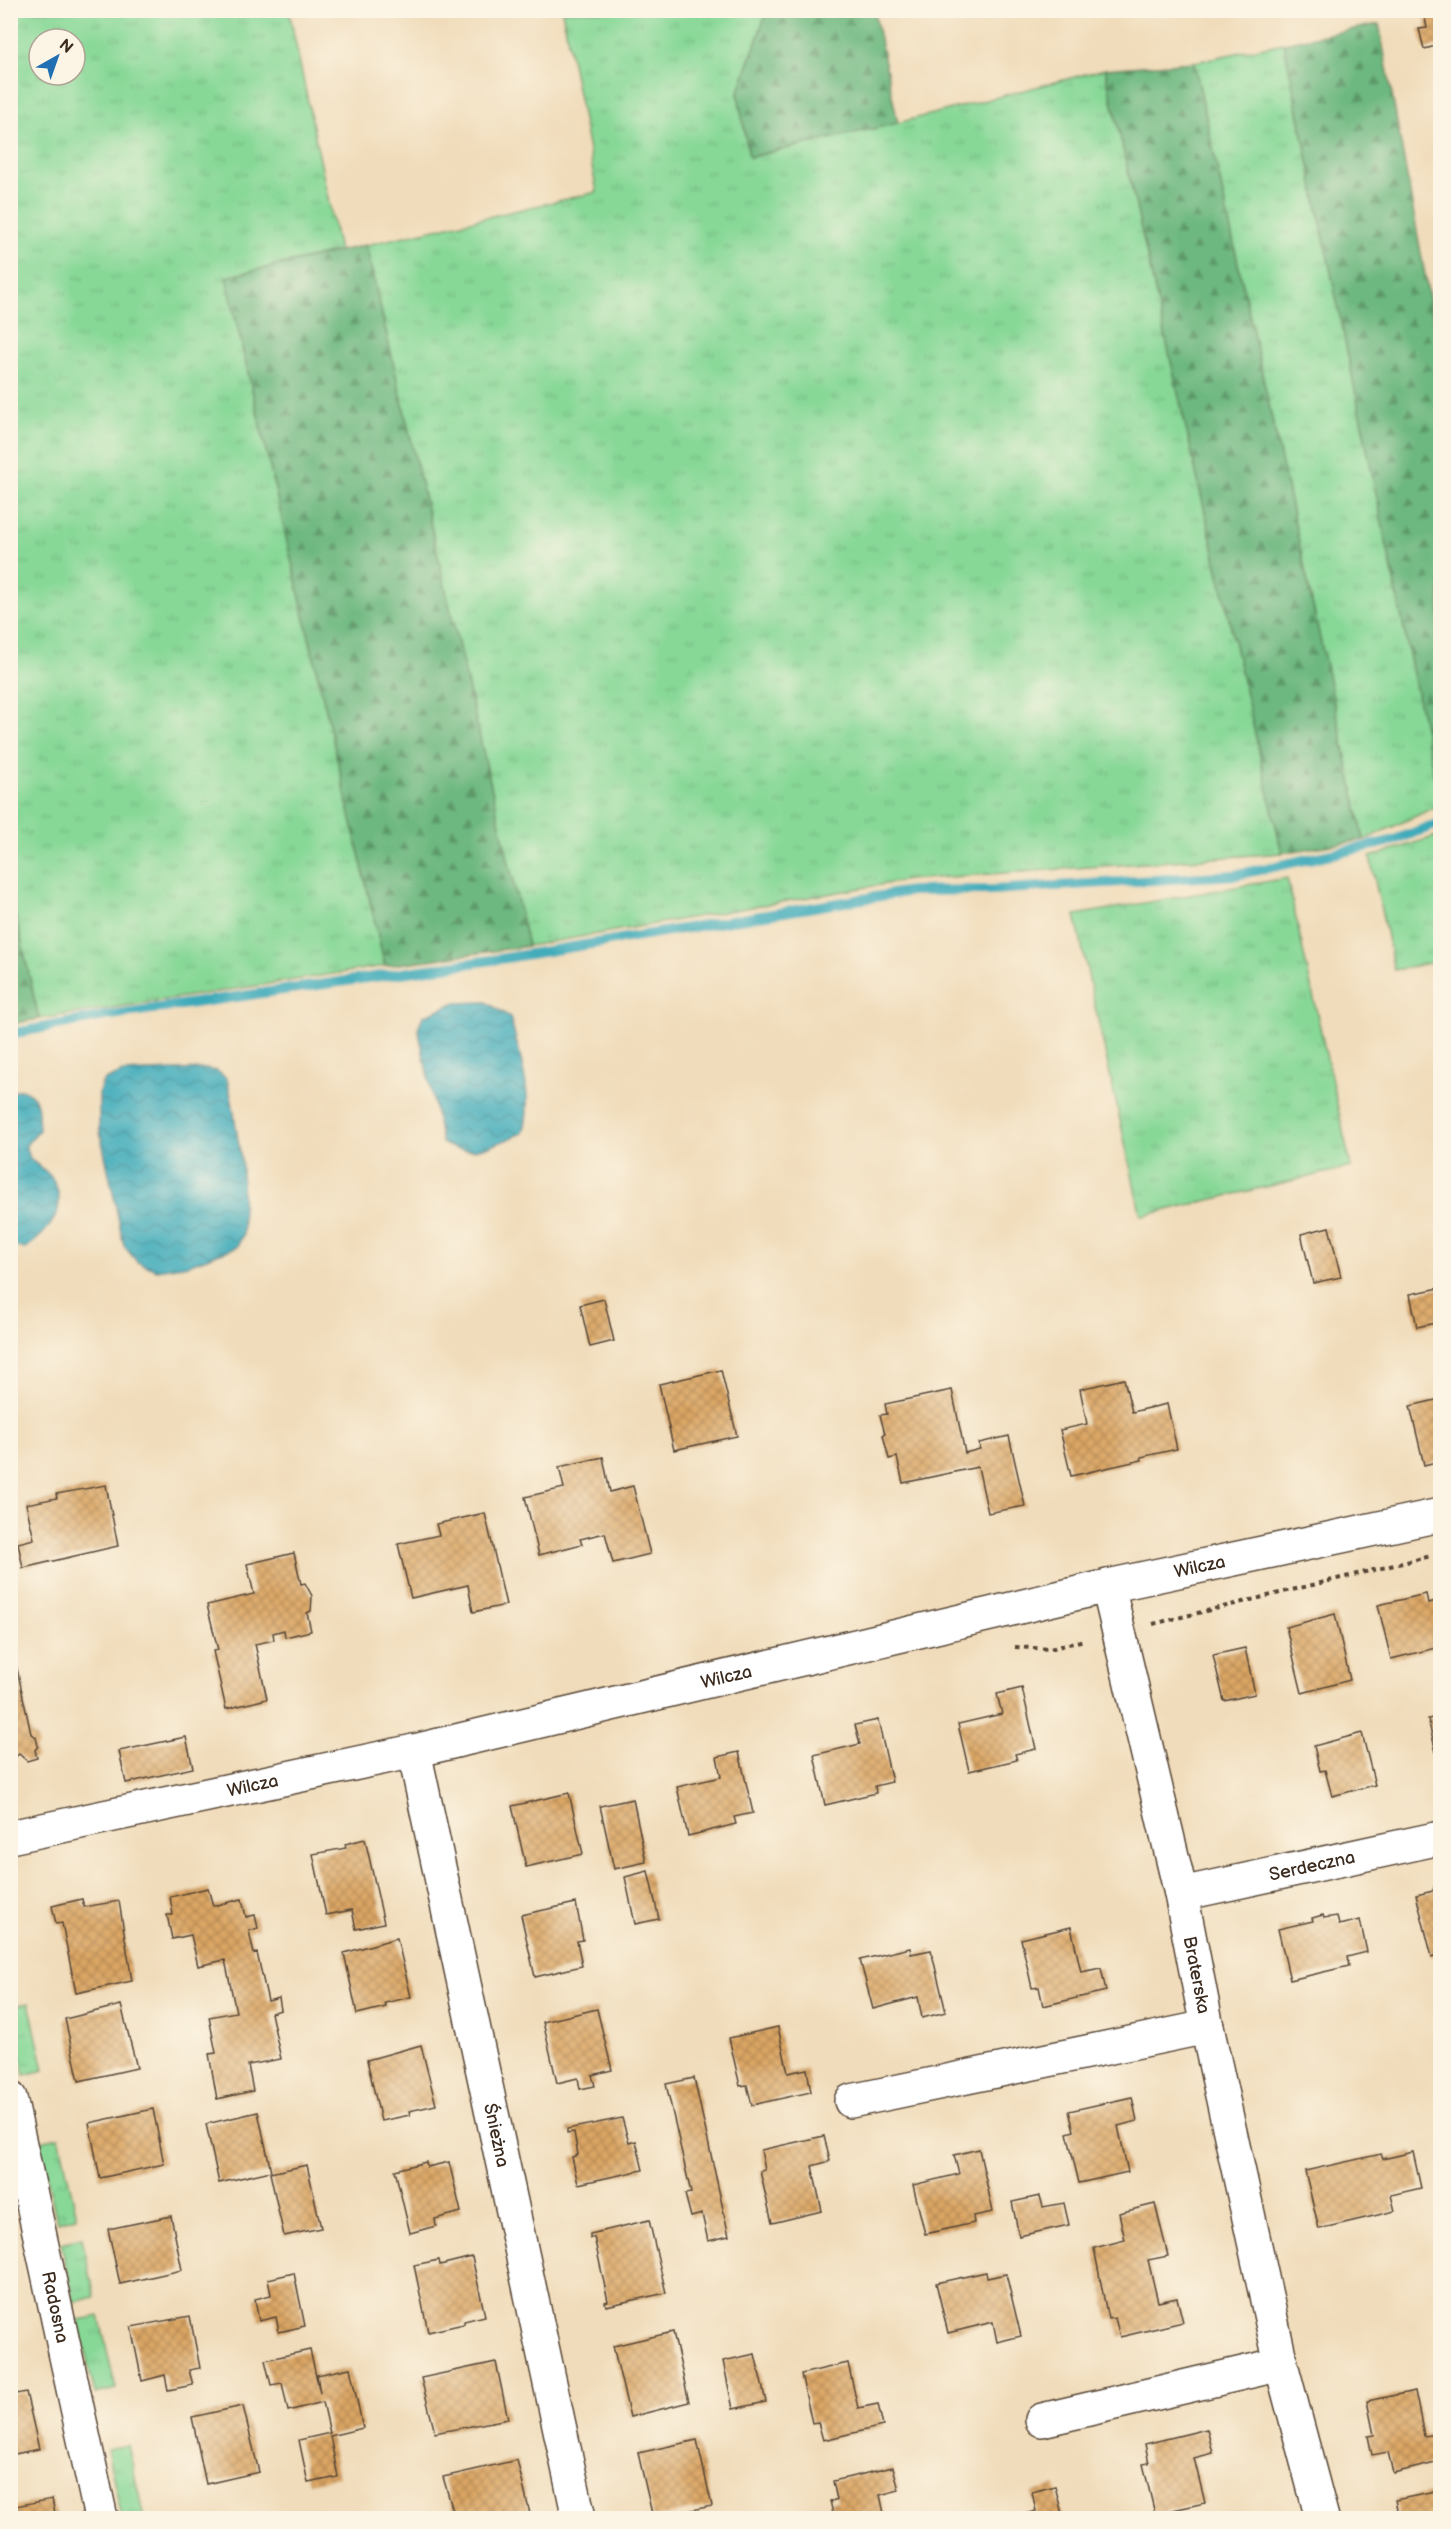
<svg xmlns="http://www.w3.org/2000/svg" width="1451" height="2529" viewBox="0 0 1451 2529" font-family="'Balsamiq Sans',sans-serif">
	<defs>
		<pattern id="grass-tufts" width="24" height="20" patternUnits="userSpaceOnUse" patternTransform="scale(1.5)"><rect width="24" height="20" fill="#87d897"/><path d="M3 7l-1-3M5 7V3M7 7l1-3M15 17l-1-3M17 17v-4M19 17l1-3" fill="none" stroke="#75ba82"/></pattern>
		<pattern id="forest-firs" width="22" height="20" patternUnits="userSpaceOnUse" patternTransform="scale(1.5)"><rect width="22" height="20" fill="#6db880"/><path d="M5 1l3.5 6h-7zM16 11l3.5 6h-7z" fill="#5b9668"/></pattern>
		<pattern id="water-waves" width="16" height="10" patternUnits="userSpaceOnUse" patternTransform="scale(1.5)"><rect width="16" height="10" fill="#3caaba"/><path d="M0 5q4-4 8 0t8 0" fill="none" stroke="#348b97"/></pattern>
		<pattern id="building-cross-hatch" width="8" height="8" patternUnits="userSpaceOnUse" patternTransform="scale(1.5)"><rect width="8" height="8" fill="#dba664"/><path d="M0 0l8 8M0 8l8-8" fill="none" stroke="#b38752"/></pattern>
	</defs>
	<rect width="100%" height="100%" fill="#fcf5e5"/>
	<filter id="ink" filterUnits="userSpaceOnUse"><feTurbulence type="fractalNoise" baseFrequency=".0167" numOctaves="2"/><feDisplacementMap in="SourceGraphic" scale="12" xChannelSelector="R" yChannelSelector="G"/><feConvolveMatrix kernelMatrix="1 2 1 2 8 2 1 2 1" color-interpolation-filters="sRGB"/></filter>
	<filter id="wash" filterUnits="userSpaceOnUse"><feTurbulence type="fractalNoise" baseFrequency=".008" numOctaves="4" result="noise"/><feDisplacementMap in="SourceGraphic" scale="24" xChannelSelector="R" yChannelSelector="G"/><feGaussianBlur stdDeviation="1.35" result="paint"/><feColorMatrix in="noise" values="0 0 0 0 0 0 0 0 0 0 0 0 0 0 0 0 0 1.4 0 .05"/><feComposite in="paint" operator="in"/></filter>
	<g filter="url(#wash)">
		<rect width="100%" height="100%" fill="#f0dcba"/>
		<path fill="url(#grass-tufts)" stroke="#61815a" stroke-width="1.5" fill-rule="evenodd" d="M10,11H289L339,251L226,277L385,966L39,1019L10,891ZM39,39H75V75H39Z
			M562,11H767L738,94L750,157L898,123L1105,69L1282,853L908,880L528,946L366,245L597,192Z
			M1284,43L1440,805L1364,840L1194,62Z
			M1440,835V961L1394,970L1370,857Z
			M1287,878L1351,1167L1141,1216L1075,915Z
			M29,2003L44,2070L24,2075L11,2007Z
			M59,2137L77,2217L57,2222L39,2141Z
			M82,2238L95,2297L74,2302L61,2243Z
			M99,2316L116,2389L95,2394L78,2320Z
			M128,2445L144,2518H122L107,2449Z"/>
		<path fill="url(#forest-firs)" stroke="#54714f" stroke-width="1.5" d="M767,11H874L898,123L749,157L738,94Z
			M1379,24L1440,357V805L1284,43Z
			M1194,62L1364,840L1282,853L1105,69Z
			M366,245L528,946L385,966L226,277Z
			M10,891L39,1019L11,1024H10Z"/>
		<path fill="url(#water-waves)" stroke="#3c6a6c" stroke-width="1.5" d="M486,1002L510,1017C519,1053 535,1096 523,1133C494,1144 472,1159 442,1143L418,1028L423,1016L454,1003Z
			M206,1069L217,1071L227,1079L232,1101L242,1165L243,1235L237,1247L188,1265L157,1270L137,1262L124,1246L99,1127V1092L103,1081L123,1072Z
			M21,1089C42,1096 37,1111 39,1130L26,1145C26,1163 42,1165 51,1177C72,1208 48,1232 25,1249L10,1245L11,1092Z"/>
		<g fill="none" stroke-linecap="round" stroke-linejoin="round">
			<path stroke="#3caaba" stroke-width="10" d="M10,1034L104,1016L506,958L911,891L992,890L1235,875L1392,841L1440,823"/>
		</g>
		<g id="blocks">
			<path fill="url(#building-cross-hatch)" d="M1440,11V45L1424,49L1419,29L1427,28L1424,14Z
				M1329,1227L1341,1277L1313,1283L1301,1234Z
				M1440,1288V1322L1417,1327L1410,1294Z
				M604,1299L614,1341L590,1347L580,1305Z
				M721,1370L737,1436L674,1450L659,1384Z
				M1124,1379L1132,1412L1167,1404L1177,1449L1141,1457L1142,1460L1071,1476L1060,1430L1087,1424L1080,1389Z
				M952,1390L965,1453L980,1449L979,1443L1009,1436L1025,1506L988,1513L978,1467L903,1483L897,1457L889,1459L883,1435L885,1434L880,1415L887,1414L885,1404Z
				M1440,1399V1461L1424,1465L1410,1406Z
				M603,1457L610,1492L633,1486L650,1554L613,1563L605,1533L580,1539L582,1544L539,1555L525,1497L564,1488L559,1467Z
				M106,1485L118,1546L23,1568L18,1543L34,1539L26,1504L57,1498L56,1494Z
				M485,1513L506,1605L473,1612L468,1585L411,1598L398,1544L439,1535L436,1524Z
				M294,1553L301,1584L305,1583L312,1596L311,1611L307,1613L311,1631L285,1637L284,1630L273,1633L274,1640L255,1644L267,1699L226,1709L213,1651L218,1650L207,1605L254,1594L247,1564Z
				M1426,1594L1428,1603L1440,1600V1647L1391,1659L1378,1605Z
				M1335,1614L1350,1680L1302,1693L1286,1627Z
				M1245,1648L1255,1694L1224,1701L1213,1655Z
				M10,1660L16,1664L31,1734L36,1737L38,1746L35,1750L37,1758L27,1761L19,1754L10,1761Z
				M1022,1688L1036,1749L1015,1754L1017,1760L969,1771L958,1724L1002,1714L997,1694Z
				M1440,1716V1769L1428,1719Z
				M878,1720L892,1782L875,1786L876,1793L825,1805L814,1755L860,1744L855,1725Z
				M1362,1733L1375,1785L1332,1796L1325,1770L1320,1771L1314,1746Z
				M186,1737L193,1768L126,1783L119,1751Z
				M739,1752L753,1813L734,1817L736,1824L688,1836L677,1787L721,1777L717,1757Z
				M569,1793L583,1854L526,1867L512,1806Z
				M633,1799L646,1862L614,1869L600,1806Z
				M365,1839L384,1923L356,1929L352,1910L326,1915L313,1854L346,1848L345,1844Z
				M648,1871L659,1919L635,1924L625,1877Z
				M1440,1881V1954L1432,1957L1416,1895L1433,1891L1436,1882Z
				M208,1888L213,1906L242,1899L246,1917L255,1915L258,1928L249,1931L254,1954L257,1953L268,2001L279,1998L281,2010L271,2013L281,2059L248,2065L253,2091L217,2099L209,2054L216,2053L209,2017L236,2012L225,1960L198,1966L191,1935L172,1939L167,1915H173L170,1897Z
				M82,1899L84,1907L119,1901L132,1981L76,1993L62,1923L56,1924L52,1906Z
				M576,1903L583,1940L577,1941L582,1966L535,1977L521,1915Z
				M1323,1915L1324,1918L1337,1916L1339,1925L1360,1920L1367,1952L1347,1957L1349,1966L1290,1980L1278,1929L1313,1921L1312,1918Z
				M1071,1927L1081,1972L1101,1968L1106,1991L1043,2006L1039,1987L1032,1988L1021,1939Z
				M397,1938L411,1997L385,2003L386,2007L357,2014L344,1953Z
				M910,1948L911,1954L931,1950L946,2012L922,2018L918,1997L873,2009L860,1960Z
				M121,2005L137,2068L79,2081L65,2019Z
				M597,2009L612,2070L592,2075L595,2086L580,2089L578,2078L557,2083L543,2022Z
				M778,2027L788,2073L807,2069L811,2092L752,2105L747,2085L740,2086L729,2038Z
				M421,2045L436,2105L409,2111L410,2115L381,2121L367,2060Z
				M694,2078L729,2236L708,2241L702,2214L691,2217L685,2194L691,2193L666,2084Z
				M1132,2097L1137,2121L1118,2126L1128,2172L1079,2183L1067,2133L1074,2131L1069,2111Z
				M153,2109L164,2164L100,2178L89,2123Z
				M258,2112L271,2171L219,2183L206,2124Z
				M622,2118L629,2143L636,2141L643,2170L578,2184L572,2157L578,2155L574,2132L567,2133V2129Z
				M824,2136L830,2161L812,2166L822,2211L772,2223L760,2171L765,2170L761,2150Z
				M979,2149L993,2212L973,2216L974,2223L925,2234L913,2185L959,2174L954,2155Z
				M1413,2152L1421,2188L1391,2195L1395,2211L1319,2229L1305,2171L1381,2154L1383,2159Z
				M426,2162L427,2167L449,2162L461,2212L435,2219L436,2226L410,2233L395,2170Z
				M307,2165L321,2228L284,2236L270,2173Z
				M1040,2196L1043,2207L1064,2203L1069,2225L1019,2236L1012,2202Z
				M1155,2204L1168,2256L1148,2260L1158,2302L1177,2298L1183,2322L1120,2337L1115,2318L1108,2319L1094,2248L1125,2240L1119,2213Z
				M171,2216L182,2270L120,2284L108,2229Z
				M649,2220L666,2293L606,2306L605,2302L608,2301L594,2237L590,2238V2234Z
				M472,2257L485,2316L464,2321V2324L428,2332L414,2265L439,2260L440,2265Z
				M986,2272L987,2278L1006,2274L1021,2336L997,2342L993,2322L948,2333L936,2283Z
				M294,2273L305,2326L279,2332L276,2317L259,2321L255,2299L271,2295L268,2279Z
				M190,2316L200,2368L189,2370L193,2385L168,2390L165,2375L142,2381L131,2327Z
				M673,2332L689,2402L630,2417L613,2346Z
				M310,2350L320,2393L317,2375L350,2368L363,2428L330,2436L338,2477L308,2483L299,2440L330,2433L323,2402L288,2411L282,2383L271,2385L265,2360Z
				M755,2354L766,2402L733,2409L723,2361Z
				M496,2362L508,2419L435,2433L421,2378Z
				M848,2363L858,2408L878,2404L883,2426L823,2440L818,2422L812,2423L801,2374Z
				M1415,2391L1424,2436L1438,2434L1440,2462L1393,2473L1388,2452L1372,2455L1368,2436L1374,2435L1367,2401Z
				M26,2392L39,2449L10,2455V2395Z
				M243,2406L259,2472L206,2484L192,2417Z
				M1207,2429L1213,2453L1194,2458L1205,2503L1155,2514L1143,2464L1149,2463L1145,2444Z
				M697,2440L712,2506L653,2518L638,2453Z
				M517,2460L531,2518H455L443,2477Z
				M893,2467L899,2490L880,2495L885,2518H834L830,2501L837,2500L833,2481Z
				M1055,2486L1063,2518H1009L1036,2511L1032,2492Z
				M1440,2491V2518H1399L1395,2500Z
				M52,2499L56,2518H10V2507Z"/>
		</g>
	</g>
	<g filter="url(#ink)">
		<use href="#blocks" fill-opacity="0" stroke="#564535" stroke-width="1.5"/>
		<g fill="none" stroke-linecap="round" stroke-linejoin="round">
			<defs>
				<g id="street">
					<path id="s1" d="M1108,1586L1181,1894L1207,2027L1281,2364L1322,2518"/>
					<path id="s2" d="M414,1751L579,2518"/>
					<path id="s3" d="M10,1837L414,1751L1108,1586L1440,1515"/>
					<path id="s4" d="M1181,1894L1440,1838"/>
					<path id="s5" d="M10,2098L101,2518"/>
					<path d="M851,2101L1207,2027"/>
					<path d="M1042,2420L1281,2364"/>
				</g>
			</defs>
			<use href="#street" stroke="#564535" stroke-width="36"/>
			<path stroke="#564535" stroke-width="4" stroke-dasharray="4.5 4.5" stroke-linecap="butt" d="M1153,1624L1431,1556
				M1015,1647L1050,1649L1084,1640"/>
			<use href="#street" stroke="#fff" stroke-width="33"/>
		</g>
	</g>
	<g text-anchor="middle" stroke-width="4.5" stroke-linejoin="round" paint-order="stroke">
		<g font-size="18" fill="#3b2a1e" stroke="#fcf5e5">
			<text dy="6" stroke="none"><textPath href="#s3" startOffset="1220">Wilcza</textPath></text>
			<text dy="6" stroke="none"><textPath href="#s3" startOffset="734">Wilcza</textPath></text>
			<text dy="6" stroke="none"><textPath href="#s3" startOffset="248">Wilcza</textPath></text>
			<text dy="6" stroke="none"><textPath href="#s4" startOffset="134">Serdeczna</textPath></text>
			<text dy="6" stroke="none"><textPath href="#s1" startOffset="399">Braterska</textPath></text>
			<text dy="6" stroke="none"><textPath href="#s2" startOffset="393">Śnieżna</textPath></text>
			<text dy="6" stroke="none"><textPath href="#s5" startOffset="214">Radosna</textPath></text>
		</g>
	</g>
	<rect width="1451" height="2529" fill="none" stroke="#fcf5e5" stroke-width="36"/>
	<g transform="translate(57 57) rotate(40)"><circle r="28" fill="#fcf5e5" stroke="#afa495" stroke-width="1.5"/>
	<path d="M0-4.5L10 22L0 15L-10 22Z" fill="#1f6fb2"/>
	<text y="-9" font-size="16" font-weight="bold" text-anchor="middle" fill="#3b2a1e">N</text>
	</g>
</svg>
